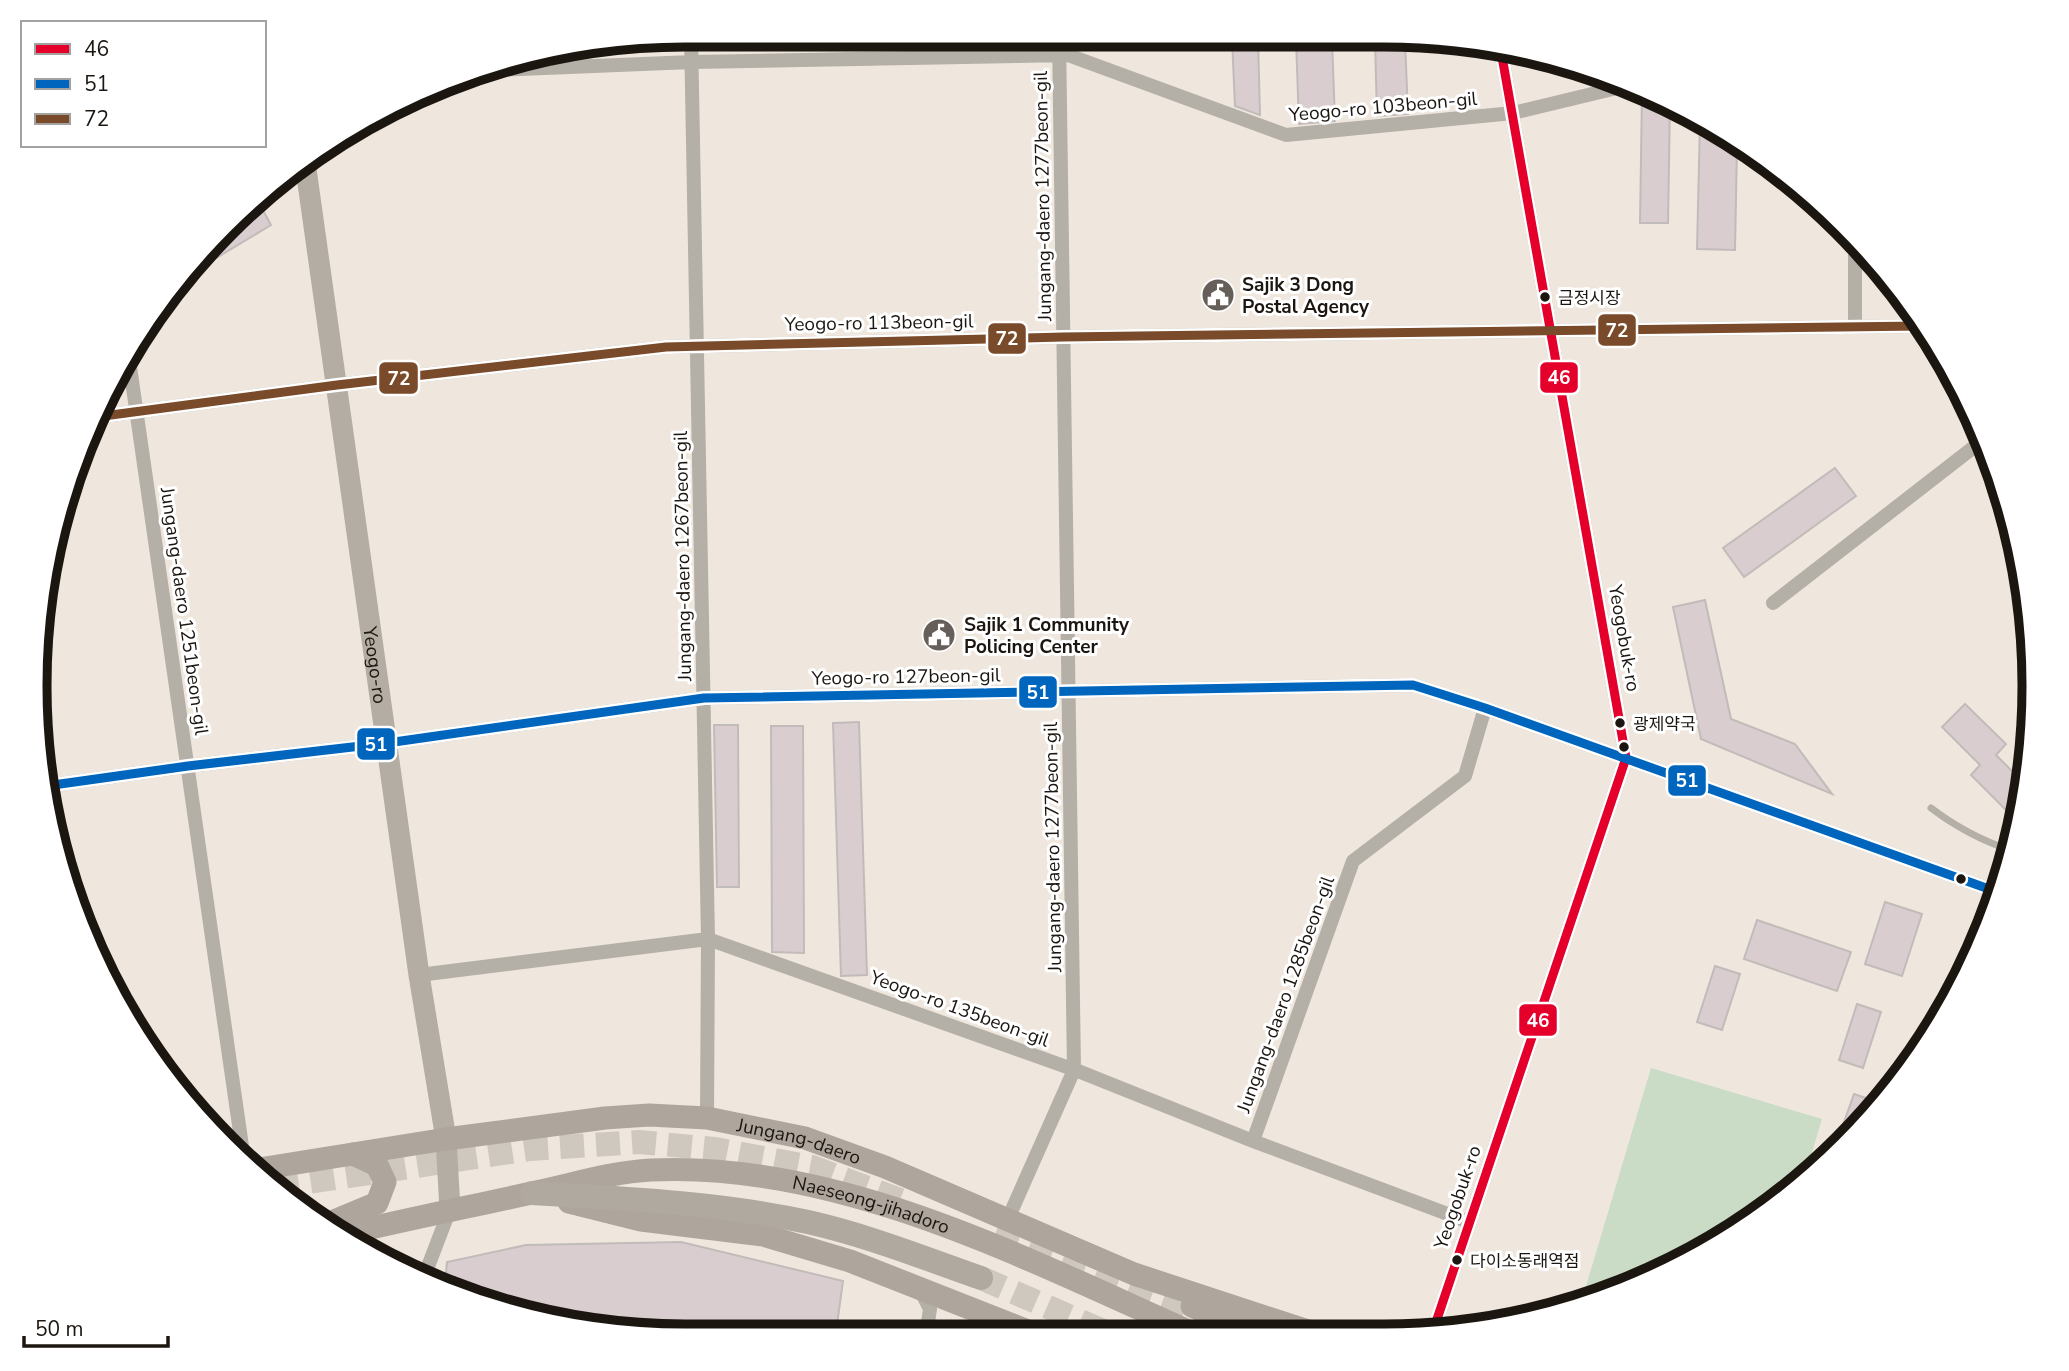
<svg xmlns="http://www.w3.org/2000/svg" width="2069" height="1371" viewBox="0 0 2069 1371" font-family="'Nunito Sans','Noto Sans KR',sans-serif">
	<rect width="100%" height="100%" fill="#efe7de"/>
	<path fill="#cadbc6" d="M1651,1068L1822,1119L1804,1179L1779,1202L1671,1269L1581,1303Z"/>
	<path fill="#dacdd0" stroke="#c1bbb9" stroke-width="2" d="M1232,39H1258L1260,115L1235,106Z
		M1296,39L1332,40L1335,121L1299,124Z
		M1375,40H1405L1408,114L1377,116Z
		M1642,93L1670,102L1668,223H1640Z
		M1700,121L1737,146L1735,250L1697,249Z
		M260,205L271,225L208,263L203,258Z
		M1835,468L1856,496L1744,577L1723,548Z
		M1705,600L1731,719L1795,744L1832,794L1701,739L1673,607Z
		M1965,704L2006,744L1996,755L2025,784L2021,801L2009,813L1971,775L1980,765L1942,727Z
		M859,722L867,975L841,976L833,723Z
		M714,725H738L739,887H717Z
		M771,726H803L804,953L772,952Z
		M1885,902L1922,914L1902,976L1865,964Z
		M1757,920L1851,952L1837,991L1744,959Z
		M1715,966L1740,974L1722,1030L1697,1022Z
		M1857,1004L1881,1012L1863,1068L1839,1060Z
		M1854,1094L1881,1103L1872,1115L1834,1150Z
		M681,1242L843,1281L836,1332L600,1330L445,1283L447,1262L526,1245Z"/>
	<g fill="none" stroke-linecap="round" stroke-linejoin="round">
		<path stroke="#cfc8bf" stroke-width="24" stroke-dasharray="24 12" stroke-linecap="butt" d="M275,1187L530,1149L639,1142L715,1149L812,1167L905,1202
			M995,1235L1263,1334
			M981,1278L1108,1333"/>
		<path stroke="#b4afa7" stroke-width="7" d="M1931,808C1956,827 1980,840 2010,850"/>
		<path stroke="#b4afa7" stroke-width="14" d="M691,35L708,939L707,1118
			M474,71L692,62L1068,55L1286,135L1513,113L1621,87
			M1855,242V327
			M129,360L244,1160
			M96,417L337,385L666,347L1063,337L1922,326
			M1773,603L1983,440
			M46,786L188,766L387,743L704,698L1413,685L1485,708L2000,893
			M419,975L708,939L1078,1071L1253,1141L1469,1222
			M1253,1141L1353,861L1465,776L1485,708
			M1007,1221L1074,1070L1059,38
			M424,1277L450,1209
			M920,1289L930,1309L927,1329L924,1332
			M1432,1334L1626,758L1501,51"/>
		<path stroke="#b4ada4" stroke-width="21" id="s1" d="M305,162L419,975L446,1139L450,1209"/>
		<g stroke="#aea69d" stroke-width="23">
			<path id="s2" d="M253,1170L446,1139L605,1118L649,1115L707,1118L805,1138L885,1167L1134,1274L1317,1334"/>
			<path d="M569,1202L641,1220L763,1235L850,1261L1033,1333"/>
			<path d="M329,1223L377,1203L385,1182L377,1165L353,1154"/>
			<path id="s3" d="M345,1234C409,1219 473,1206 536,1192C574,1184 612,1172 651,1170C839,1161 1026,1259 1193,1333"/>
			<path d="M1192,1306L1252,1334"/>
		</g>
		<path stroke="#b0a9a0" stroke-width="24" d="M532,1193C624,1199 717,1202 808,1222C866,1235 924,1258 981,1278"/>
		<defs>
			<path id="bus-1" d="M1432,1334L1626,758L1501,51"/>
			<path id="bus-2" d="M46,786L188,766L387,743L704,698L1413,685L1485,708L2000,893"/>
			<path id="bus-3" d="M96,417L337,385L666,347L1063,337L1922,326"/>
		</defs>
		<use href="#bus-1" stroke="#fff" stroke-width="14"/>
		<use href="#bus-2" stroke="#fff" stroke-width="14"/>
		<use href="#bus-3" stroke="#fff" stroke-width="14"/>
		<use href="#bus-1" stroke="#e4002b" stroke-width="9"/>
		<use href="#bus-2" stroke="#0065bd" stroke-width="9"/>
		<use href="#bus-3" stroke="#7a4b2a" stroke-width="9"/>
	</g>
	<defs>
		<symbol id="civic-disc" viewBox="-11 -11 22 22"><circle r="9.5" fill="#665f59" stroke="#fff"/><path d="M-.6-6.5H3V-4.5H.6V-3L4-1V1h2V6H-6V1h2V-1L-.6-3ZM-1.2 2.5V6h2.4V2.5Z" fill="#fff"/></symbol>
	</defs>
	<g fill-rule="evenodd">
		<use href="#civic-disc" x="1199" y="276" width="38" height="38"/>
		<use href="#civic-disc" x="920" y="616" width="38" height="38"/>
	</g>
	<g fill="#1c1611" stroke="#fff" stroke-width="2.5">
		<circle cx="1545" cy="297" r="6"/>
		<circle cx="1620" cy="723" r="6"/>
		<circle cx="1624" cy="747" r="6"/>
		<circle cx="1961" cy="879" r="6"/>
		<circle cx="1457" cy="1260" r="6"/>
	</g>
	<g text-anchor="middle" stroke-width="6" stroke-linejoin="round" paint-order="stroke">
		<g font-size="17" fill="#1c1611" stroke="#fff" text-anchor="start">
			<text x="1558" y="304">금정시장</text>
			<text x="1633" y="730">광제약국</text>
			<text x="1470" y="1267">다이소동래역점</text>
		</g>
		<g font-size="19" fill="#1c1611" stroke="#fff">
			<text transform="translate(1383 106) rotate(-5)" y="7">Yeogo-ro 103beon-gil</text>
			<text transform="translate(1042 196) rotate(-91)" y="7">Jungang-daero 1277beon-gil</text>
			<text transform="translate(879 322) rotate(-1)" y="7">Yeogo-ro 113beon-gil</text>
			<text transform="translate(682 556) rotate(-91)" y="7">Jungang-daero 1267beon-gil</text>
			<text transform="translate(185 611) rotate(82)" y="7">Jungang-daero 1251beon-gil</text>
			<text transform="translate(1625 638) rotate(80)" y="7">Yeogobuk-ro</text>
			<text dy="7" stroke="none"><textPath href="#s1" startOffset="508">Yeogo-ro</textPath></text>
			<text transform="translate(906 676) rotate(-1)" y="7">Yeogo-ro 127beon-gil</text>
			<text transform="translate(1052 847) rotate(-91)" y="7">Jungang-daero 1277beon-gil</text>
			<text transform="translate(1285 994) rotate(-70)" y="7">Jungang-daero 1285beon-gil</text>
			<text transform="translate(960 1008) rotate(20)" y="7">Yeogo-ro 135beon-gil</text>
			<text dy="7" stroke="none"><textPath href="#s2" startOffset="553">Jungang-daero</textPath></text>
			<text transform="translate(1457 1197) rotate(-71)" y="7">Yeogobuk-ro</text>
			<text dy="7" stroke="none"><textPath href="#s3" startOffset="537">Naeseong-jihadoro</textPath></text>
		</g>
		<g font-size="19" font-weight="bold" fill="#1c1611" stroke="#fff" text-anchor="start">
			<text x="1242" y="291">Sajik 3 Dong<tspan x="1242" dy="22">Postal Agency</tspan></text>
			<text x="964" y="631">Sajik 1 Community<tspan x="964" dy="22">Policing Center</tspan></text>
		</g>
	</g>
	<path d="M0 0H2069V1371H0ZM685 47H1384A638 638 0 0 1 2022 685V686A638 638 0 0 1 1384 1324H685A638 638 0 0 1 47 686V685A638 638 0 0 1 685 47Z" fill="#fff" fill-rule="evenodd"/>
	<path fill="none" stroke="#1c1611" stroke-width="9" d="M685 47H1384A638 638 0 0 1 2022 685V686A638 638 0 0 1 1384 1324H685A638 638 0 0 1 47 686V685A638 638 0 0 1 685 47Z"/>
	<g stroke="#fff" stroke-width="2.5">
		<rect x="1597" y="313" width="40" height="34" rx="7" fill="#7a4b2a"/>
		<rect x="987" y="322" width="40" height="33" rx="7" fill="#7a4b2a"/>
		<rect x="1539" y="361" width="40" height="33" rx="7" fill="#e4002b"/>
		<rect x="378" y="361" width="41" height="34" rx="7" fill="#7a4b2a"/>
		<rect x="1018" y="675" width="40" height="34" rx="7" fill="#0065bd"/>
		<rect x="356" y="727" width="40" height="34" rx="7" fill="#0065bd"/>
		<rect x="1667" y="764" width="40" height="33" rx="7" fill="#0065bd"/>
		<rect x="1518" y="1003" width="40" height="34" rx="7" fill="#e4002b"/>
	</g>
	<g font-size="19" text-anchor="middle" font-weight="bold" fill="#fff">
		<text x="1617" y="337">72</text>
		<text x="1007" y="345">72</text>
		<text x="1559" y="384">46</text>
		<text x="399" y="385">72</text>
		<text x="1038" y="699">51</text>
		<text x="376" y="751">51</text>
		<text x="1687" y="787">51</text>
		<text x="1538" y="1027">46</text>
	</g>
	<rect x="21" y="21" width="245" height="126" fill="#ffffff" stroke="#a4a2a0" stroke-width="2"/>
	<rect x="35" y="44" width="35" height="10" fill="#e4002b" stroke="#a4a2a0" stroke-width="2"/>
	<text x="84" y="56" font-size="21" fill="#1c1611">46</text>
	<rect x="35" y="79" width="35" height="10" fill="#0065bd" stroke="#a4a2a0" stroke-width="2"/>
	<text x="84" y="91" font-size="21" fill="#1c1611">51</text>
	<rect x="35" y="114" width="35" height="10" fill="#7a4b2a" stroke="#a4a2a0" stroke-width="2"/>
	<text x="84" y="126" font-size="21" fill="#1c1611">72</text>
	<path d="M24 1336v10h144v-10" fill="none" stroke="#1c1611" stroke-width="3.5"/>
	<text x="35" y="1336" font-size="21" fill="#1c1611" stroke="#ffffff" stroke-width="5" paint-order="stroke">50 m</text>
</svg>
